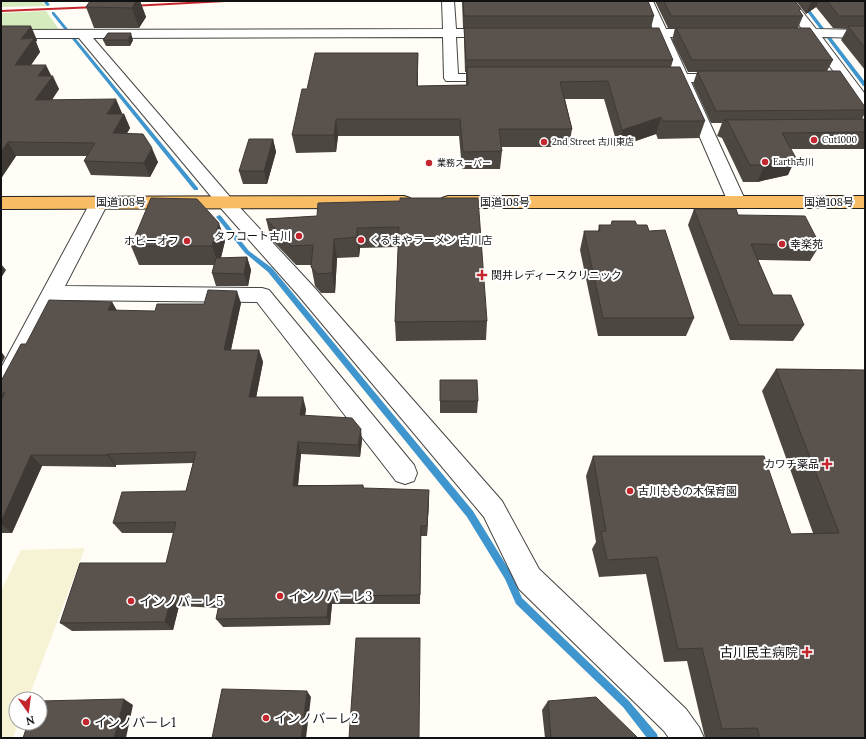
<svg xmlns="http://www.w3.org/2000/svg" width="866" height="739" viewBox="0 0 866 739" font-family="Lora,'Noto Sans JP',serif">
	<rect width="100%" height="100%" fill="#fffdf5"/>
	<path fill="#f6f3d4" d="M85,548L28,699H16V723H19L13,738H1V591L21,550Z"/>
	<path fill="#d5ebbd" d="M1,1H40L47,6L1,7Z
		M46,11L60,31H1V13Z"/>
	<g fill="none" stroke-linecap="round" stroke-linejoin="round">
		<path fill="#3f96cf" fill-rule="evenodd" d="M43,1H47L50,5L47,6Z
			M799,1H803L865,82V86H863Z
			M52,12H54L198,188V190H194L52,14Z
			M219,215L221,216L249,251L272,268L473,511L511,573L522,598L629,701L657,734L658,738H647L623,707L516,604L505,579L467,517L268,272L245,253L217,218L216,217Z"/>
		<defs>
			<path id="minor" d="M442,1H454L456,29H494L499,30L501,33L499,36L494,37H456L458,74H497L502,75L504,78L502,81H446L444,78L443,37L93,38L231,198L312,285L502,501L539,569L686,709L699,727L704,738H669L664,731L519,589L484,517L298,295L219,206L79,38H1V30L443,29Z
				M641,1H653L666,29H704L709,30L711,33L709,36L704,37H670L687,74H725L730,75L732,78L730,81L725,82H691L746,202L743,206L737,208L731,206L728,202L676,82L650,81L648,78L650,75L672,74L656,37L627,36L625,33L627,30L653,29Z
				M782,1H794L816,29L865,30V38L822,37L865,94V109L860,107L808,37L779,36L777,33L779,30L802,29Z
				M99,197L105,199L108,203L65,286L262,288L269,290L414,465L417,473L414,481L405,484L396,481L257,302L58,300L9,395L1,398V368L90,203L93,199Z"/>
			<path id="trunk" d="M404,196L410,198L413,202L410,206L404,208L1,209V197Z
				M448,196H865V208H448L442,206L439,202L442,198Z"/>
		</defs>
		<use href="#minor" stroke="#444" stroke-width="2"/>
		<use href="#trunk" stroke="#222" stroke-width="2"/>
		<use href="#minor" fill="#fff" fill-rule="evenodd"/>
		<use href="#trunk" fill="#f7bc64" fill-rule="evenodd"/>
		<path stroke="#c4262e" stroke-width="2" d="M131,6L226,1
			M1,11L97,7"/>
	</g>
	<path fill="#4d4742" d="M90,1H140L146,17L139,28H94L86,7Z
		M462,1H648L654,16L651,28L673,60L671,67L705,121L699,138L658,139L656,134L618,147L604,99H565L572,129L569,147H501L502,151L500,169H462L459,136H338L336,152L296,153L292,135L307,89L418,53V86L466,85V72H465L464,40V28H463Z
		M655,1H795L800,11L803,16L798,28L833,60L827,71L865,107V113L862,119H865V149H791L788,175L757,182H743L722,138L717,136L722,123H711L693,84L697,72H688L672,40L675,28H668Z
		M796,1H865V70L841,40L847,29L833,28L816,7L806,14Z
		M1,26L37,40L36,42L40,52L31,65L51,76L59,89L52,100L122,113L121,114H124L130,128L127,133L158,162L150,177L91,175L84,161L87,156H16L2,177H1Z
		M103,40H133L130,46H106Z
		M273,139L276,152L267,184H243L239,171Z
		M400,201L487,321L486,340L396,341L395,322L398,247L360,248L359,257L337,258L335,293H321L315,286L311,265H296L271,239L266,219L317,216Z
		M694,209L820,245L810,261L758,260L773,295L804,325L793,341L730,340L688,225Z
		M599,225H637L694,318L686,336H598L580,250L584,231H598Z
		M225,241L221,258L247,257L251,270L248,286H216L212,273L214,265H139L131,246Z
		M112,302L117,311H155L241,303L231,350H259L263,362L256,397L306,409L305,416L362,440L360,457L301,454L298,485H363L364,488L429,500L427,536H421L420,604H332L330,625L223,627L216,619L218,608L179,606L173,630L72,631L60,623L166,563L174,533H122L113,523L186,491L193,463L116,465V467L42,466L12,533H1V381L26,344Z
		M776,369L865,370V738H705L687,661L664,662L646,574L599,577L592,549L596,542L586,476L593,456L791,534L813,533L762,391Z
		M440,380L478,401L477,413H440Z
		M548,701L638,738H545L542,710Z"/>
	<path fill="#3f3936" d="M122,1H140L146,17L139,28L132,8Z
		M812,1H819L816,7L806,14L811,2Z
		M31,26L37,40L36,42L40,52L22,78L15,65L21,39Z
		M131,33L133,40L130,46L128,40Z
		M418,53V70L417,103V86Z
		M46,65L52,77L53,76L59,89L42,114L35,100L38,76Z
		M116,99L122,113L113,128L107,114Z
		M124,114L130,128L119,147L113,133Z
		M661,117L656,134L618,147L622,130Z
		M336,119L338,136L336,152L334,135Z
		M273,139L276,152L267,184L264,171Z
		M8,142L16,156L2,177L1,176V152Z
		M152,148L158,162L150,177L144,163Z
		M796,158L788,175L757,182L765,165Z
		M219,223L225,241L219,265L212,246Z
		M357,228L360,248L359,257L357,237Z
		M334,239L337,258L335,293L332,273Z
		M247,257L251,270L248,286L244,274Z
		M1,264L6,270L1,278Z
		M237,291L241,303L228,363L224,350Z
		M112,302L119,314L108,310Z
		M259,350L263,362L254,409L249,397Z
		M1,351L5,357L1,365Z
		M303,397L306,409L303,427L300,415Z
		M361,429L362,440L360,457L358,445Z
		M298,442L301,454L297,496L293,486Z
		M108,454L116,465V467L107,455Z
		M31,455L42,466L12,533L1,524V522Z
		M429,490V500L427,536V526Z
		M329,596L332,604L330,625L327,617Z
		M171,597L179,606L173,630L165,622Z
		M307,691L311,697L306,738H301Z
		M124,699L133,705L126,738H114Z"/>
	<path fill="#5a524d" stroke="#3f3936" d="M90,1H136L132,8L86,7Z
		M463,1H648L654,16H464Z
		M664,1H795L801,9L799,10L803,16H671Z
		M827,1H865V16H839Z
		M1,26H31L21,39L34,38L15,65H46L38,76H53L35,100L116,99L107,114H124L113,133L143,134L152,148L144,163L84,161L95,143L8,142L1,152Z
		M848,26H865V48Z
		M464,28H659L673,60H466Z
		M676,28H810L833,60H692Z
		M108,33H131L128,40H103Z
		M315,53H418L417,86L468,85L467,67H680L705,121H663L661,117L622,130L608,81L560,82L572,129H499L502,151L463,152L460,119H336L334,135H292L302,89H307Z
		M697,71H840L865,107V110L716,111Z
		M865,119V132L782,133L796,158L765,165H750L728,122L724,120Z
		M249,139H273L264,171H239Z
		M151,198L197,199L219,223L212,246H131Z
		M400,198H478L487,321L395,322L399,227L357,228V237L334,239L332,273L318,274L311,267L313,245L291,246L266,219L317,216L318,203L400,201Z
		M694,209H736L738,215L805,216L820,245L751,244L773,295H791L804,325H739Z
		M612,221H635L637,225H647L649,231L665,230L694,318H603L584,231H600L599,225H611Z
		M247,257L244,274L212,273L216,258Z
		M208,290L237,291L224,350H259L249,397H303L300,415L352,418L361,429L358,445L298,442L293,486L363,485V488L429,490L427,526H421L420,595L329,596L327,617L216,619L220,600L171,597L165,622L60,623L80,563H166L176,522L113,523L122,492L186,491L196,452L108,454L107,455H31L1,522V400L5,393H1V381L21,344H26L49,300L112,302L108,310L155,311L157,304H204Z
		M776,369L865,370V738H760L757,728L722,729L702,648L678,649L657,557L607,560L601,532L606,531L593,456H764L791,534L839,533Z
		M440,380H477L478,401H440Z
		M356,638H420L419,738H349Z
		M222,689L307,691L301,738H212Z
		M596,697L638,738H551L548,701Z
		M124,699L114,738H23L28,723H40V701Z"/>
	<g fill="#c4262e" stroke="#fff" stroke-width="1.5">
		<circle cx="814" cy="140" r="4"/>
		<circle cx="544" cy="142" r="4"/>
		<circle cx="765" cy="162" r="4"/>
		<circle cx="429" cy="163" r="4"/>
		<circle cx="299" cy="236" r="4"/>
		<circle cx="361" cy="240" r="4"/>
		<circle cx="187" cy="241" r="4"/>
		<circle cx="782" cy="244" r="4"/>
		<path d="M480 269h4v4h4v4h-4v4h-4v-4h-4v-4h4z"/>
		<path d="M825 458h4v4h4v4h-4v4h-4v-4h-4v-4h4z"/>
		<circle cx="630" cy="491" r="4"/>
		<circle cx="280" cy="596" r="4"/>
		<circle cx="131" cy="601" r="4"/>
		<path d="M805 646h4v4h4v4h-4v4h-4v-4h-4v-4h4z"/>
		<circle cx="266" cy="718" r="4"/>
		<circle cx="86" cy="722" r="4"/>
	</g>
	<g text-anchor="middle" stroke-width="4" stroke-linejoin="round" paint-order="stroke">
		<g font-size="9" fill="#111" stroke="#fff" text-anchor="start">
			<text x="822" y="143">Cut1000</text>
			<text x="552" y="145">2nd Street 古川東店</text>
			<text x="773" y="165">Earth古川</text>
			<text x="437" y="166">業務スーパー</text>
		</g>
		<g font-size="11" fill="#111" stroke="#fff">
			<text x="121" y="206">国道108号</text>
			<text x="505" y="206">国道108号</text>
			<text x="829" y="206">国道108号</text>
		</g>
		<g font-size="11" fill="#111" stroke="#fff" text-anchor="start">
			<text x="291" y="240" text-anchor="end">タフコート古川</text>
			<text x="369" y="244">くるまやラーメン 古川店</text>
			<text x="179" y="245" text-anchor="end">ホビーオフ</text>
			<text x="790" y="248">幸楽苑</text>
			<text x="491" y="279">関井レディースクリニック</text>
			<text x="819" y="468" text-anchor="end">カワチ薬品</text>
			<text x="638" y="495">古川ももの木保育園</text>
		</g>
		<g font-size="13" fill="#111" stroke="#fff" text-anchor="start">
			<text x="288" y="601">インノバーレ3</text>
			<text x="139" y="606">インノバーレ5</text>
			<text x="798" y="657" text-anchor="end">古川民主病院</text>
			<text x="274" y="723">インノバーレ2</text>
			<text x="94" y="727">インノバーレ1</text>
		</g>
	</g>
	<rect width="866" height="739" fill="none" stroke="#111111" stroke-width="4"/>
	<g transform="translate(28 711) rotate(166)"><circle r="19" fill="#ffffff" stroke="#a0a0a0"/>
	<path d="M0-3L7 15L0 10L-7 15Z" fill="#c4262e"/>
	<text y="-6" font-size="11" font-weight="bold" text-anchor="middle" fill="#111111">N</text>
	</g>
</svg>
